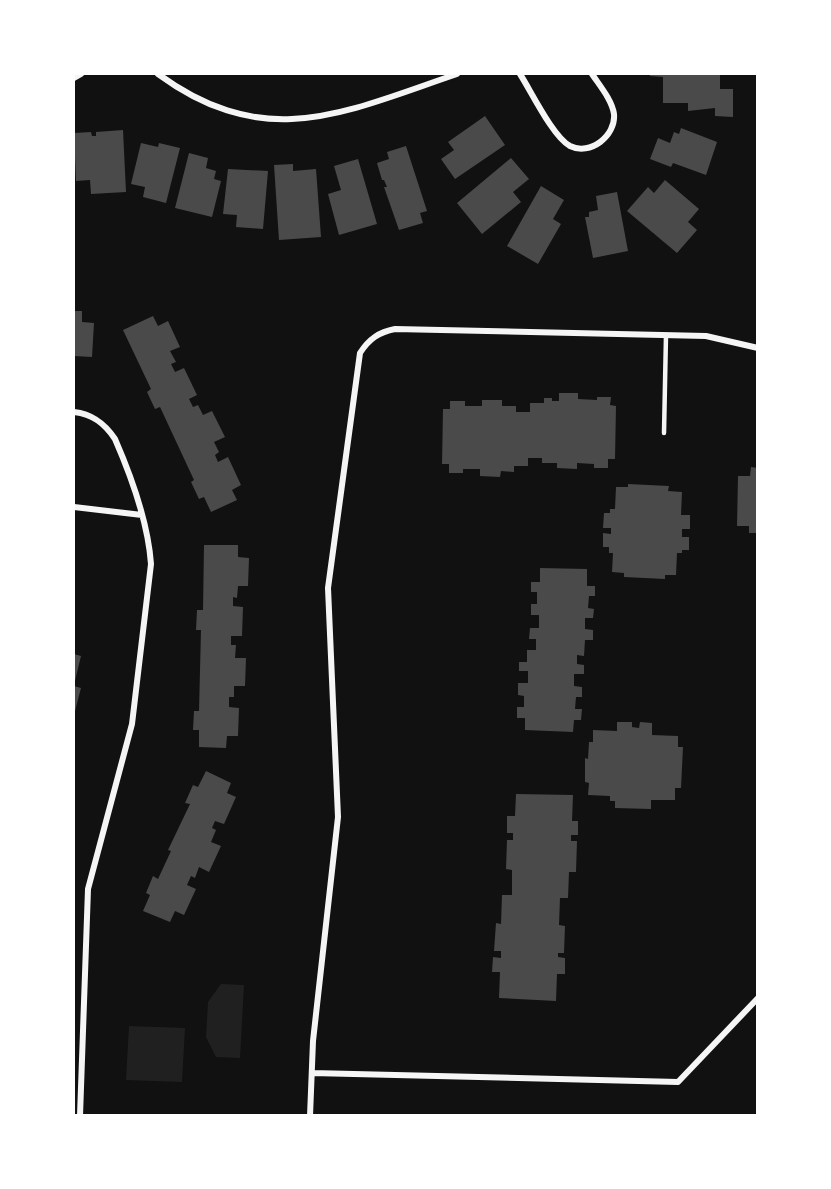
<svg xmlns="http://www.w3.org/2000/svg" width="831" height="1189" viewBox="0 0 831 1189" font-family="'Open Sans',sans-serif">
	<rect width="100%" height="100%" fill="#111"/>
	<path fill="#202020" d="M221,984L244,985L240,1058L216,1057L206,1037L208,1002Z
		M129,1026L185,1028L182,1082L126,1080Z"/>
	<path fill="#4a4a4a" d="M650,74H720V89H733V117L715,116V108L688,111V103H663V77L650,76Z
		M485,116L505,145L455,179L441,159L454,150L448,142Z
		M681,128L717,142L706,175L673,163L671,167L650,159L658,138L670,143L674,132L679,134Z
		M123,130L126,192L91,194L90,180L76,181L74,133L91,132L92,136H96V132Z
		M141,143L158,147L159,143L180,148L166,203L143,197L145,187L131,184Z
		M406,146L427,211L420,213L423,223L399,230L384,187H387L384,180H382L377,163L389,159L387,152Z
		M189,153L208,158L206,168L216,171L214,179L221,181L212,217L175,208Z
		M511,158L529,179L513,192L521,202L482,234L457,203Z
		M358,159L377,224L339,235L328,194L341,190L334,166Z
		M293,164V171L316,169L321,237L279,240L274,165Z
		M228,169L268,171L263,229L236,227L237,215L223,214Z
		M665,180L699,209L688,222L697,230L677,253L627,211L648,187L654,193Z
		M541,186L564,200L553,219L561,224L538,264L507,246Z
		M617,192L628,251L593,258L585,217H589V212L598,210L596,196Z
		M74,311H82V322L94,323L92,357L74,356Z
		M153,316L158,326L168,321L180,347L170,351L176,362L171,364L175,372L184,368L197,395L189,399L193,407L198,405L203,415L212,411L225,437L214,442L219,452L215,455L218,462L228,457L241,485L232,490L237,500L211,512L204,497L199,499L191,482L194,480L160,407L155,409L147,392L151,389L123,330Z
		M559,393H578V399L597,400V397H611L610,405L616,406L615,459H608V468H594V464L577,463V469L557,468V463H542V458H528V466H514V472L501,471L500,477L480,476V469H463V473H449V464H442L443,409H450V401H465V406H482V400H502V406H516V412H530V403H544V398H552V401H559Z
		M751,467L758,468V533H749V526H737L738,476H750Z
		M628,484L669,486L668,491L682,492L681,515H690V529H682V537H689V550H682V553H677L676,575H665V579L624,577V573L612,572L613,553H609V547H603V533L611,534V528H603L604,513H610V509H615L616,487H628Z
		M204,545H238V557L249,558L248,586H238L237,598L233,597V606L243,607L242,636H231V645H236L235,658H246L245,686H234V697H229V707L239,708L238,736H227L226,748L199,747V730H193L194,711H199L201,630H196L197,610H203Z
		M540,568L587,569V586H595V596H589L588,608L594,609L593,618H585V629L593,630V640H585L584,656L577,655V664L584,665V674H574V686L582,687V697H576L575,709H582L581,720H574L573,732L525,730V718H517V707H524V696L518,695V683H528V671H519V662H527V650H536V639H529L530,628H539V615H531V604H537V592H531V582H540Z
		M74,654L81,656L74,685Z
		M74,686L81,688L74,715Z
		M617,722H632V727L639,728L640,722L652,723V735L678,736V747H683L681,788H675V800H651V809L615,808V801H610V796L588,795L589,783L585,782V758L588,759L589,742H593V730L617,731Z
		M206,771L231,783L227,793L236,797L224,824L215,821L212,828L216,830L211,842L221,846L209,872L199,867L195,878L191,876L187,885L196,889L184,915L175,911L170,922L143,911L150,895L146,893L153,876L158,879L171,851L168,850L190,804L185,803L193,785L198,787Z
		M516,794L573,795L572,821H578V835H571V841H577L576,872H569L568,898H560L559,925L565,926L564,953H558V957L565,958V974H557L556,1001L499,998L500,972H492L493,957L501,958V951H494L496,923L501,924L502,895H512V870L506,869L507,840H513V833H507V816H515Z"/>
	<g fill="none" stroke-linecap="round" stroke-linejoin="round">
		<path stroke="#f5f5f5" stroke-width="4.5" d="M664,433L666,335"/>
		<path stroke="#f5f5f5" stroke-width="6" d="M158,74C266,153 345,112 457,74
			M520,74C531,91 553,137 570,146C590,156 616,136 614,114C612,100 600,86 592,74
			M74,78L81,74
			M74,412C93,414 105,424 115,439C132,478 148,522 151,564L132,724L88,889L80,1116
			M74,507L142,515
			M312,1073L678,1082L758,998
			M310,1116L313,1041L338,817L328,588L360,353C369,339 379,332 395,329L706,336L758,348"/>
	</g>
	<rect width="831" height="1189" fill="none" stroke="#ffffff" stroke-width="150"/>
</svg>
